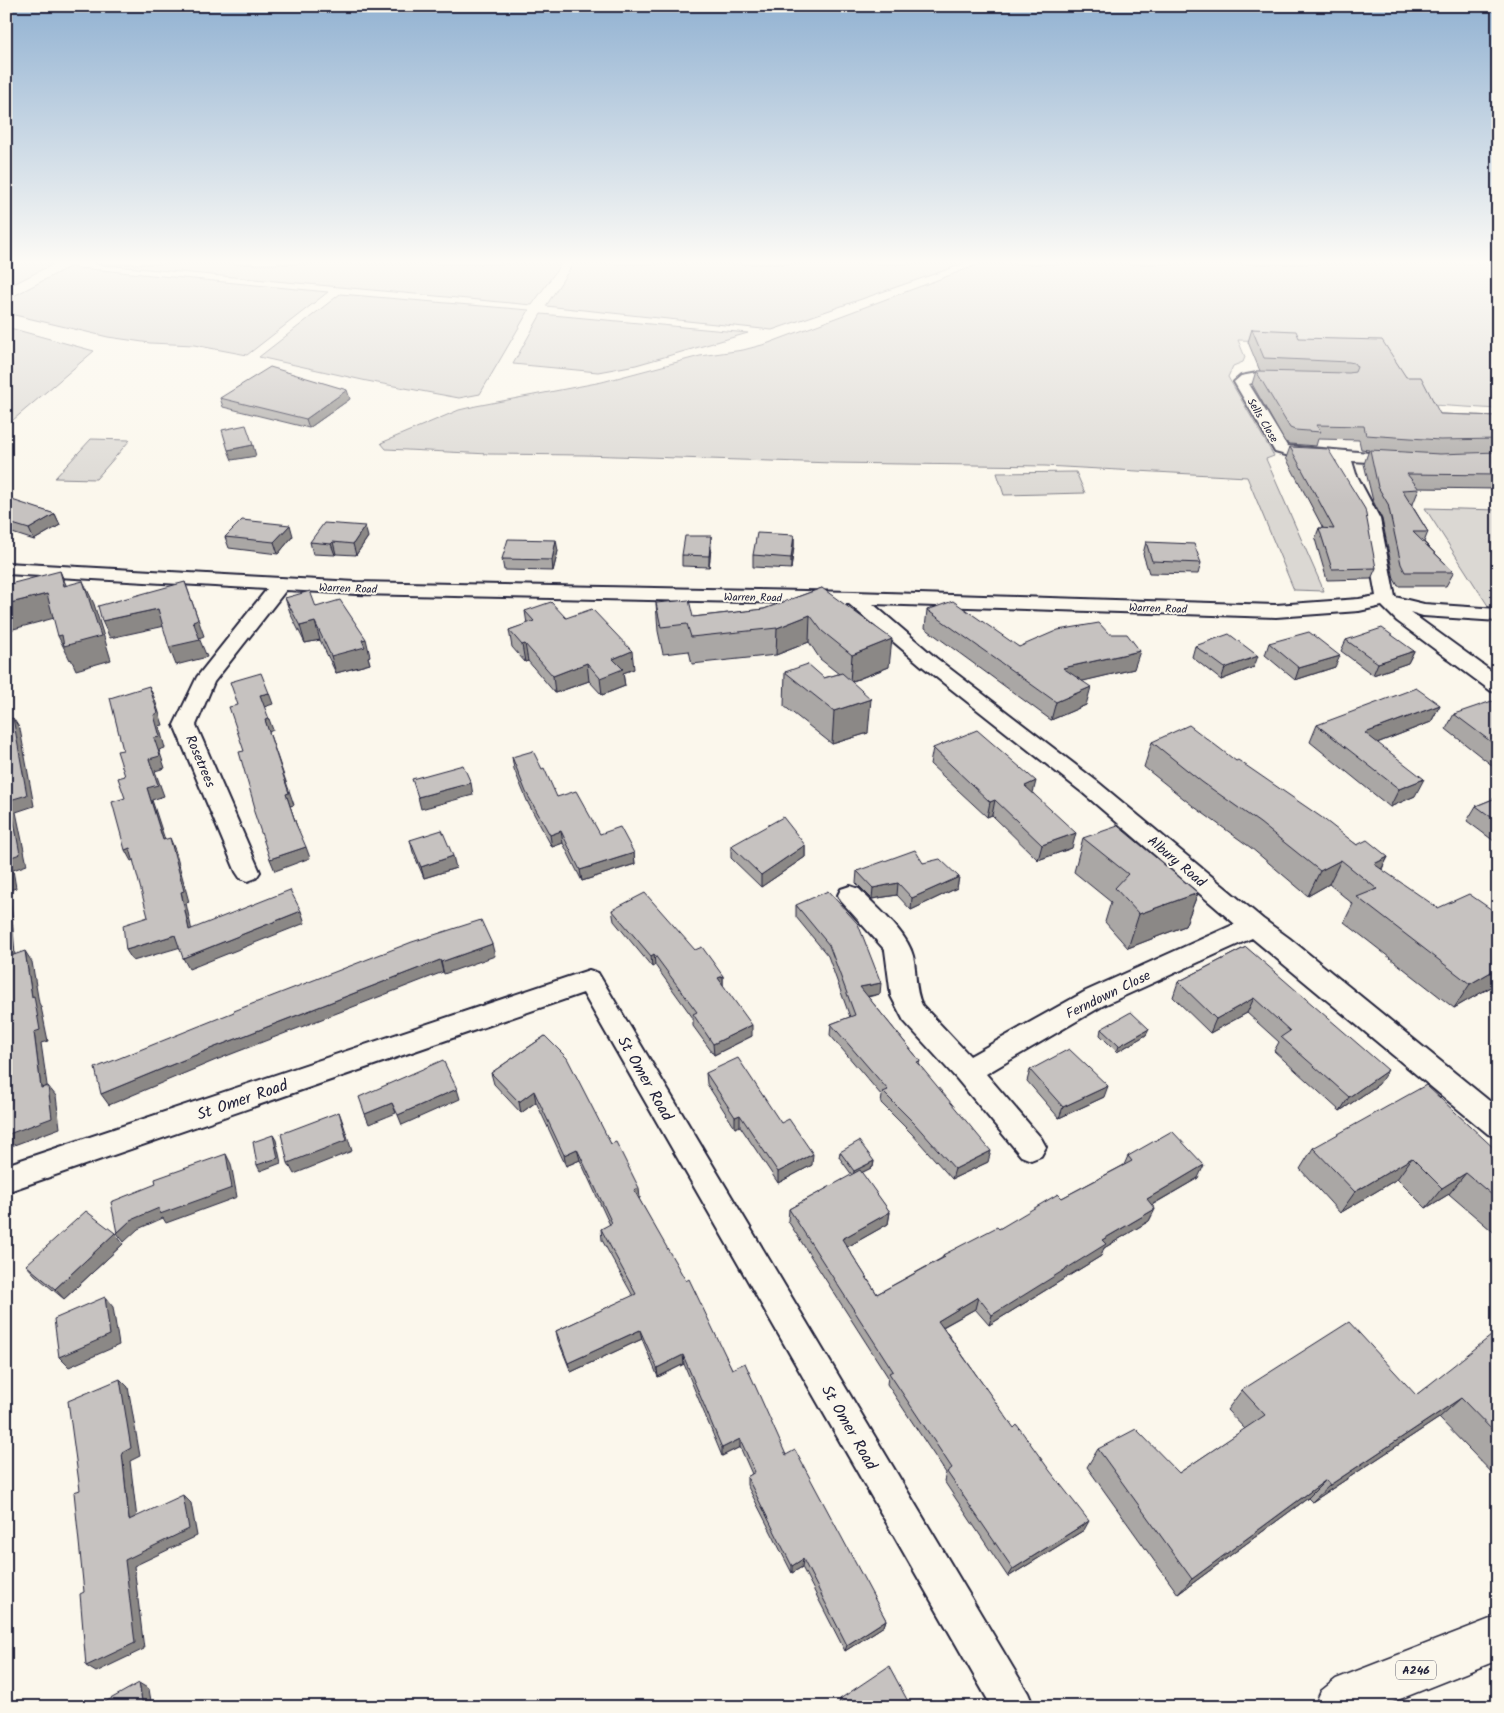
<svg xmlns="http://www.w3.org/2000/svg" width="1504" height="1713" viewBox="0 0 1504 1713" font-family="Kalam,sans-serif">
	<rect width="100%" height="100%" fill="#fbf7ec"/>
	<filter id="ink" filterUnits="userSpaceOnUse"><feTurbulence type="fractalNoise" baseFrequency=".02" numOctaves="2"/><feDisplacementMap in="SourceGraphic" scale="10" xChannelSelector="R" yChannelSelector="G"/><feConvolveMatrix kernelMatrix="1 2 1 2 8 2 1 2 1" color-interpolation-filters="sRGB"/></filter>
	<g filter="url(#ink)">
		<path fill="#dbd8d3" stroke="#7e7d87" d="M6,264H53L6,288Z
			M94,264H561L532,305Z
			M573,264H963L772,330L546,306Z
			M980,264H1498V309L1492,310L1498,314V320L1495,323L1498,326V409L1433,405L1416,391L1382,345L1238,340L1245,357L1243,362L1233,366L1228,377L1274,456L1266,459L1324,591L1294,590L1247,477L1045,466L833,463L584,455L489,454L386,449L381,443L459,410L476,406L602,382L700,356L743,350L766,344Z
			M69,267L328,292L247,355L194,345L150,343L108,337L6,313V300Z
			M340,294L529,310L480,394L459,398L367,381L259,357Z
			M541,314L748,333L636,365L598,372L513,364Z
			M6,327L94,351L6,426Z
			M91,439L130,440L96,479L55,478Z
			M1076,472L1085,493L1004,495L997,473Z
			M1425,508L1498,510V615H1494Z"/>
		<g fill="none" stroke-linecap="round" stroke-linejoin="round">
			<defs>
				<path id="minor" d="M1257,373L1290,375L1292,378L1290,381C1277,384 1263,379 1249,384L1287,446L1405,456L1407,459L1405,462L1399,464L1352,461L1356,474L1380,519L1395,597L1424,604L1498,609V621L1423,616L1410,612L1498,676V692L1491,691L1397,621L1382,606L1359,611L1276,617L873,604L936,658L1099,783L1263,919L1289,938L1498,1108V1137L1488,1134L1252,938L1104,1005L986,1074L1041,1138L1046,1147L1041,1156L1031,1160L1021,1156L957,1079L904,1021L891,996L885,950L841,901L838,895L841,889L850,886L859,889C875,906 907,932 913,956C917,973 914,989 922,1005L970,1056L1086,991L1235,924L1083,793L922,666L849,604L356,594L286,590L214,682L196,725L260,872L256,878L248,881L240,878L236,872L174,725L197,677L267,589L6,574V563L356,582L854,592L1276,605L1359,599L1376,596L1362,519L1340,474L1336,460L1293,457L1275,452L1234,382L1241,376Z
					M589,970L598,973L1028,1693L1034,1707H992L583,993L6,1192V1165Z"/>
				<path id="major" d="M1498,1616V1660L1380,1707H1314L1321,1691L1336,1679Z"/>
			</defs>
			<use href="#minor" stroke="#22223b" stroke-width="4"/>
			<use href="#major" stroke="#22223b" stroke-width="3"/>
			<use href="#minor" fill="#fbf7ec" fill-rule="evenodd"/>
			<use href="#major" fill="#fbf7ec" fill-rule="evenodd"/>
		</g>
		<path fill="#aaa7a5" stroke="#22223b" d="M1252,329L1299,338L1406,377L1440,414L1498,416V489L1418,488L1419,489L1413,504H1411L1428,532L1424,542L1454,572L1446,586H1398L1394,579L1382,519L1373,501L1364,464L1369,450L1361,449L1359,440L1318,439L1316,446L1290,444L1285,442L1252,384L1256,371H1260L1248,342Z
			M220,398L350,399L309,428L223,407Z
			M1290,447L1376,568L1371,579L1327,580L1315,539L1319,528H1323L1286,458Z
			M6,500L55,514L60,525L34,540L6,531Z
			M794,535V546L791,569L753,567V555Z
			M293,536L278,554L229,548L225,537Z
			M368,537L356,555L336,554L335,555L313,554L310,542Z
			M1146,542L1201,563L1198,574L1149,573L1143,554Z
			M711,548L709,567L682,566V555Z
			M558,551L553,571L504,570L502,559Z
			M822,588L889,667L851,682L868,733L832,744L784,706L785,672L824,678L839,674L820,659L809,642L776,655L692,664L689,651L663,654L658,631L656,603L693,617L764,609Z
			M285,598L316,607L370,656L368,657L370,664L336,673L320,640L305,643L291,615Z
			M927,610L1019,647L1134,669L1082,681L1086,705L1051,720L925,628Z
			M525,611L566,618L634,669L623,673L625,686L602,695L589,681L555,693L528,661L525,662L512,647L509,630L527,624Z
			M1346,640L1414,651L1408,663L1373,675L1341,651Z
			M1269,643L1335,667L1295,680L1265,655Z
			M1195,646L1254,667L1221,680L1192,657Z
			M1440,705L1431,722L1377,743L1415,796L1390,807L1310,742L1317,725Z
			M1498,705V770L1446,729L1454,714Z
			M1152,742L1236,761L1357,845L1388,857L1382,869L1498,983L1454,1008L1344,922L1353,904L1329,884L1308,896L1250,847L1193,806L1144,767Z
			M933,748L1033,793L1072,848L1038,860L992,815L987,817L930,764Z
			M512,757L557,797L600,834L634,853L635,864L582,881L563,843L552,847L528,803L514,769Z
			M1498,797V844L1467,821L1476,806Z
			M1083,838L1198,893L1185,926L1128,948L1105,922L1111,902L1074,872Z
			M410,840L456,868L424,878L413,852Z
			M805,845V857L761,887L731,858V846Z
			M923,863L959,877L957,888L911,910L897,895L872,899L856,883L857,871Z
			M796,905L880,994L868,997L920,1061L919,1064L988,1162L952,1179L912,1134L881,1103L882,1096L830,1035L831,1024L850,1017L828,956L796,917Z
			M612,910L695,950L723,976V986L752,1036L714,1055L693,1026V1018L655,965L652,967L614,921Z
			M1246,947L1379,1084L1340,1111L1274,1051L1279,1042L1247,1013L1210,1033L1173,997L1178,982Z
			M1101,1029H1149L1146,1035L1117,1052L1100,1035Z
			M545,1036L611,1144L640,1198L639,1199L732,1369L786,1455L886,1620L884,1626L845,1651L802,1567L792,1573L747,1485V1477L752,1474L740,1447L722,1456L684,1364L658,1377L642,1339L571,1372L558,1340L556,1331L633,1296L602,1240L601,1229L610,1225L580,1160L566,1166L536,1102L521,1113L494,1084L491,1073Z
			M1498,1037V1044L1494,1041Z
			M1030,1070L1104,1097L1059,1118L1027,1081Z
			M706,1073L781,1123L812,1165L778,1183L740,1126L735,1128L707,1084Z
			M1313,1148L1498,1152V1236L1449,1194L1426,1208L1397,1179L1340,1213L1300,1169Z
			M840,1152L874,1161L873,1167L861,1173L890,1212L888,1224L847,1247L877,1294L942,1258L943,1255L999,1229L1062,1198L1124,1165L1128,1156L1198,1178L1152,1205L1155,1209L1149,1221L1104,1248L1101,1256L989,1325L975,1309L943,1327L1084,1530L1008,1577L944,1481L946,1473L887,1384L888,1377L788,1221L789,1209L852,1175L839,1157Z
			M123,1244L64,1299L35,1275L26,1265Z
			M1498,1334V1479L1439,1418L1312,1502L1308,1498L1178,1594L1087,1467L1098,1449L1179,1473L1245,1429L1227,1410L1242,1390L1416,1395Z
			M840,1699L911,1707H838Z"/>
		<path fill="#8b8886" stroke="#22223b" d="M347,390L350,399L309,428L306,419Z
			M253,445L256,456L232,460L228,450Z
			M55,514L60,525L34,540L29,529Z
			M290,525L293,536L278,554L274,542Z
			M365,526L368,537L356,555L353,544Z
			M794,535V546L791,569V558Z
			M711,536V548L709,567V556Z
			M556,540L558,551L553,571L552,560Z
			M333,542L336,554L335,555L331,544Z
			M60,571L70,594L64,586Z
			M83,581L94,604L111,660L76,670L71,659L70,660L58,636Z
			M185,582L204,636L199,638L207,657L176,665L169,647L193,621Z
			M47,594L58,617L6,631V604Z
			M158,609L165,626L110,638L102,621Z
			M810,615L809,642L776,655L777,628Z
			M315,622L320,640L305,643L300,626Z
			M366,639L370,656L368,657L370,664L336,673L331,656L362,640Z
			M892,639L889,667L850,682L852,655Z
			M525,644L528,661L525,662L522,645Z
			M632,651L634,669L623,673L625,686L602,695L600,678L613,659Z
			M1140,651L1134,669L1058,687L1063,668Z
			M1414,651L1408,663L1373,675L1378,663Z
			M1258,656L1254,667L1221,680L1225,668Z
			M1340,656L1335,667L1295,680L1299,668Z
			M587,663L589,681L555,693L553,676Z
			M149,686L154,697L163,725L159,726L165,748L159,750L165,768L155,771L164,796L152,800L169,852L163,840L147,788L149,759L154,738V715Z
			M1091,687L1086,705L1051,720L1056,702Z
			M269,693L273,704L264,707L260,695Z
			M6,695L11,732L6,724Z
			M871,699L868,733L832,744L834,711Z
			M1440,705L1431,722L1356,751L1365,733Z
			M13,718L20,729L34,806L16,812L27,865L13,870L16,888L10,890L16,968L8,957L6,926V861Z
			M269,719L273,730L269,732L294,805L290,806L300,836L286,794L265,720Z
			M1424,779L1415,796L1390,807L1399,789Z
			M1036,781L1032,797L1025,786Z
			M471,783L473,795L421,809L418,797Z
			M995,800L992,815L987,817L990,802Z
			M561,831L563,843L552,847L550,835Z
			M1076,833L1072,848L1038,860L1042,845Z
			M170,838L175,850L189,902L186,903L194,941L189,930Z
			M805,845V857L761,887V875Z
			M306,847L310,858L275,871L270,859Z
			M130,848L136,859L131,861L125,850Z
			M634,853L635,864L582,881L580,870Z
			M453,856L456,868L424,878L421,867Z
			M1388,857L1375,881L1374,864Z
			M1341,860L1329,884L1308,896L1320,871Z
			M959,877L957,888L911,910L912,898Z
			M898,883L897,895L872,899L873,888Z
			M1198,893L1185,926L1128,948L1139,914Z
			M301,911L305,923L189,969L183,958Z
			M175,935L181,947L133,961L126,950Z
			M492,944L495,956L444,974L441,962Z
			M25,951L32,962L39,1003L41,1007L48,1041L41,1043L49,1099L41,1088L34,1032L32,997Z
			M654,954L655,965L652,967L651,956Z
			M440,960L443,972L216,1060L109,1105L101,1094L210,1049Z
			M1498,968V983L1454,1008L1470,984Z
			M723,976V987L718,978Z
			M881,983L880,994L859,998L860,987Z
			M1254,998L1247,1013L1210,1033L1216,1019Z
			M752,1025V1036L714,1055L713,1044Z
			M1149,1029L1146,1035L1117,1052L1119,1046Z
			M1388,1070L1379,1084L1340,1111L1349,1097Z
			M48,1086L56,1096L60,1128L6,1148V1135Z
			M1108,1086L1104,1097L1059,1118L1063,1107Z
			M457,1089L460,1099L402,1125L398,1115Z
			M534,1091L536,1102L521,1113L519,1102Z
			M392,1103L396,1113L369,1124L365,1114Z
			M339,1112L343,1123L352,1151L294,1174L288,1163Z
			M740,1115V1126L735,1128V1117Z
			M273,1135L276,1140L281,1163L260,1171L257,1165Z
			M577,1149L580,1160L566,1166L564,1155Z
			M991,1151L988,1162L952,1179L955,1169Z
			M226,1154L231,1164L237,1197L166,1223L163,1218L138,1229L124,1242L117,1233L131,1220Z
			M813,1154L812,1165L778,1183V1172Z
			M1412,1158L1397,1179L1340,1213L1355,1192Z
			M874,1161L873,1167L853,1177L854,1171Z
			M1204,1165L1198,1178L1141,1211L1147,1199Z
			M1466,1173L1449,1194L1426,1208L1442,1188Z
			M639,1188L640,1198L635,1201L634,1190Z
			M1155,1209L1149,1221L1104,1248L1101,1256L989,1325L992,1315L1102,1240Z
			M890,1212L888,1224L840,1251L842,1239Z
			M115,1233L123,1244L64,1299L55,1289Z
			M105,1297L113,1307L119,1345L69,1367L59,1357Z
			M978,1297L975,1309L935,1331L938,1321Z
			M640,1330L642,1339L571,1372L568,1363Z
			M683,1355L684,1364L658,1377L657,1368Z
			M120,1379L128,1387L140,1456L130,1461L138,1527L129,1520L122,1453Z
			M1461,1398L1439,1418L1312,1502L1330,1485Z
			M740,1439V1447L722,1456V1448Z
			M1326,1480L1308,1498L1178,1594L1192,1579Z
			M183,1495L191,1503L197,1536L134,1566L144,1649L96,1672L86,1666L125,1560Z
			M1089,1521L1084,1530L1008,1577L1013,1569Z
			M803,1559L802,1567L792,1573V1566Z
			M886,1620L884,1626L845,1651L847,1645Z
			M139,1683L149,1689L152,1707H143Z"/>
		<path fill="#c6c2c0" stroke="#22223b" d="M1252,329L1296,331L1299,338L1382,340L1406,377H1421L1440,414L1498,416V439L1440,440L1366,435L1364,426L1316,425L1321,432L1295,430L1290,428L1256,371L1349,373L1355,372L1357,367L1354,363L1349,362L1264,358Z
			M270,367L347,390L306,419L220,398Z
			M246,425L253,445L228,450L222,430Z
			M1290,447L1328,449L1365,509L1376,568L1332,569L1319,528L1334,529Z
			M1370,450L1440,454L1498,452V475L1407,474L1419,489L1402,490L1428,532H1413L1454,572H1405L1401,564L1388,504L1378,487Z
			M9,499L55,514L29,529L6,522V500Z
			M242,520L290,525L274,542L225,537Z
			M324,523L365,526L353,544L333,542L331,544L310,542Z
			M757,533L794,535L791,558L753,555Z
			M685,536H711L709,556L682,555Z
			M508,539L556,540L552,560L502,559Z
			M1146,542L1194,544L1201,563L1152,561Z
			M60,571L64,586L83,581L101,636L64,646L62,635L58,636L47,594L6,604V585Z
			M185,582L198,619L193,621L200,640L169,647L158,609L102,621L98,606Z
			M822,588L892,639L852,655L822,631L810,615L777,628L691,637L687,624L661,627L656,603L689,600L693,617L764,609Z
			M310,591L316,607L340,600L366,639L362,640L365,647L331,656L315,622L300,626L285,598Z
			M953,601L1019,647L1058,630L1099,623L1109,634H1127L1140,651L1063,668L1091,687L1056,702L927,610Z
			M551,602L566,618L592,609L632,651L613,659L623,669L600,678L587,663L553,676L525,644L522,645L509,630L534,621L525,611Z
			M1382,628L1414,651L1378,663L1346,640Z
			M1309,632L1340,656L1299,668L1269,643Z
			M1229,634L1258,656L1225,668L1195,646Z
			M808,664L824,678L842,673L871,699L834,711L785,672Z
			M261,673L269,693L260,695L269,719L265,720L289,793L286,794L296,824L306,847L270,859L253,809L255,808L239,752L244,751L229,707L238,705L230,682Z
			M149,686L158,713L154,715L160,737L154,738L160,756L149,759L158,785L147,788L163,840L170,838L184,891L181,892L189,930L290,890L301,911L183,958L175,935L126,950L123,925L148,917L130,848L125,850L112,802L125,798L118,778L125,776L117,751L123,750L110,698Z
			M1416,688L1440,705L1365,733L1424,779L1399,789L1317,725Z
			M1492,701L1498,705V747L1454,714Z
			M13,718L27,795L10,800L20,854L6,859V720Z
			M1189,725L1236,761L1238,760L1321,817L1357,845L1367,840L1388,857L1374,864L1438,908L1469,894L1498,914V968L1470,984L1357,897L1377,889L1341,860L1320,871L1260,823L1202,782L1152,742Z
			M977,730L1036,781L1025,786L1076,833L1042,845L995,800L990,802L933,748Z
			M533,751L542,769L544,768L557,797L576,791L600,834L620,827L634,853L580,870L561,831L550,835L526,792L512,757Z
			M463,765L471,783L418,797L412,779Z
			M1498,797V822L1476,806Z
			M783,817L805,845L761,875L731,846Z
			M1118,826L1198,893L1139,914L1115,888L1128,874L1083,838Z
			M442,830L453,856L421,867L410,840Z
			M915,850L923,863L940,859L959,877L912,898L898,883L873,888L857,871Z
			M6,861L9,877L6,878Z
			M828,891L858,924L881,983L860,987L920,1061L917,1062L991,1151L955,1169L914,1123L883,1092L888,1090L831,1024L855,1015L829,945L796,905Z
			M645,893L695,950L702,947L723,976L718,978L752,1025L713,1044L693,1014L697,1012L654,954L651,956L612,910Z
			M481,920L492,944L441,962L440,960L210,1049L101,1094L95,1068L234,1012V1011L412,942Z
			M6,926L8,957L25,951L32,997L34,996L40,1030L34,1032L41,1088L48,1086L52,1118L6,1135Z
			M1246,947L1388,1070L1349,1097L1281,1037L1290,1031L1254,998L1216,1019L1178,982Z
			M1131,1012L1149,1029L1119,1046L1101,1029Z
			M545,1036L567,1058L611,1144L616,1142L639,1188L634,1190L686,1281L689,1279L732,1369L745,1363L786,1455L795,1450L886,1620L847,1645L803,1559L792,1566L747,1477L755,1472L740,1439L722,1448L683,1355L657,1368L640,1330L568,1363L556,1331L636,1294L601,1229L612,1223L577,1149L564,1155L534,1091L519,1102L491,1073Z
			M1069,1049L1108,1086L1063,1107L1030,1070Z
			M738,1058L781,1123L789,1119L813,1154L778,1172L740,1115L735,1117L706,1073Z
			M443,1060L457,1089L398,1115L392,1103L365,1114L359,1097Z
			M1426,1085L1498,1152V1200L1466,1173L1442,1188L1412,1158L1355,1192L1313,1148Z
			M339,1112L347,1140L288,1163L281,1134Z
			M1172,1131L1204,1165L1147,1199L1155,1209L1102,1240L1106,1244L992,1315L978,1297L938,1321L1014,1428L1017,1425L1050,1471L1089,1521L1013,1569L947,1472L952,1468L889,1373L893,1371L789,1209L860,1170L890,1212L842,1239L877,1294L945,1257L943,1255L997,1227L999,1229L1058,1194L1062,1198L1132,1161L1128,1156Z
			M273,1135L278,1158L257,1165L253,1142Z
			M859,1141L874,1161L854,1171L840,1152Z
			M226,1154L232,1188L160,1214L159,1208L131,1220L117,1233L111,1202L156,1184L155,1179Z
			M86,1211L115,1233L55,1289L26,1265Z
			M105,1297L110,1335L59,1357L54,1319Z
			M1349,1322L1416,1395L1496,1332L1498,1334V1436L1461,1398L1330,1485L1326,1480L1192,1579L1098,1449L1136,1429L1179,1473L1265,1415L1242,1390Z
			M120,1379L131,1448L122,1453L129,1520L183,1495L189,1529L125,1560L135,1643L86,1666L80,1594L84,1592L74,1492L80,1490L68,1401Z
			M889,1666L911,1707H844L840,1699Z
			M139,1683L143,1707H96Z"/>
	</g>
	<linearGradient id="sky" x2="0" y2="1"><stop stop-color="#92b2d2"/><stop offset="0.52" stop-color="#fdfbf6"/><stop offset="1" stop-color="#fdfbf6" stop-opacity="0"/></linearGradient>
	<rect width="1504" height="504" fill="url(#sky)"/>
	<g text-anchor="middle" stroke-width="4" stroke-linejoin="round" paint-order="stroke">
		<g font-size="11" fill="#22223b" stroke="#fbf7ec">
			<text transform="translate(1263 420) rotate(59)" y="4">Sells Close</text>
			<text transform="translate(348 588) rotate(2)" y="4">Warren Road</text>
			<text transform="translate(753 597) rotate(1)" y="4">Warren Road</text>
			<text transform="translate(1158 608) rotate(2)" y="4">Warren Road</text>
		</g>
		<rect fill="#fbf7ec" stroke="#636270" stroke-width="1" x="1396" y="1660.5" width="40" height="19" rx="4"/>
		<g font-size="12" font-weight="bold" fill="#22223b">
			<text x="1416" y="1674">A246</text>
		</g>
		<g font-size="14" fill="#22223b" stroke="#fbf7ec">
			<text transform="translate(201 761) rotate(67)" y="5">Rosetrees</text>
			<text transform="translate(1177 861) rotate(40)" y="5">Albury Road</text>
			<text transform="translate(1108 994) rotate(-26)" y="5">Ferndown Close</text>
		</g>
		<g font-size="16" fill="#22223b" stroke="#fbf7ec">
			<text transform="translate(646 1078) rotate(60)" y="6">St Omer Road</text>
			<text transform="translate(242 1099) rotate(-19)" y="6">St Omer Road</text>
			<text transform="translate(850 1427) rotate(60)" y="6">St Omer Road</text>
		</g>
	</g>
	<rect width="1504" height="1713" fill="none" stroke="#fbf7ec" stroke-width="25"/>
	<rect x="12" y="12" width="1479" height="1688" fill="none" stroke="#22223b" stroke-width="2" filter="url(#ink)"/>
</svg>
